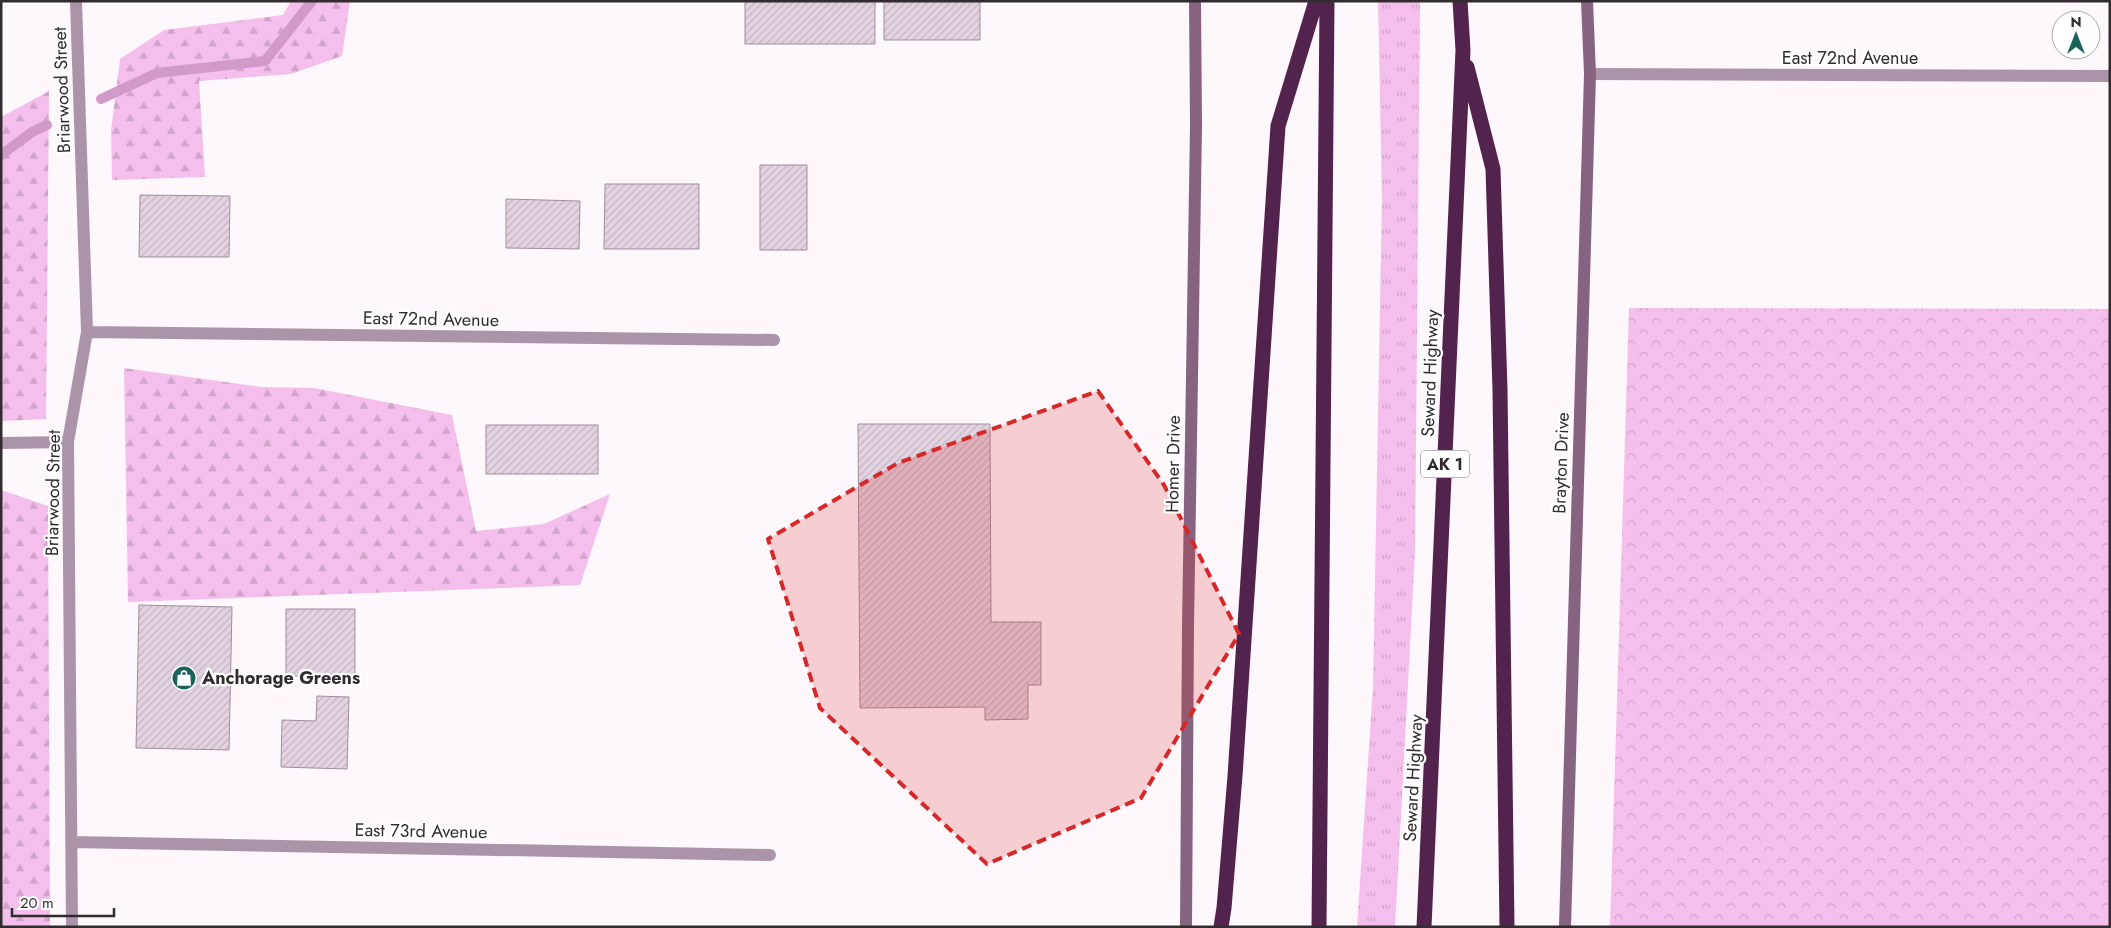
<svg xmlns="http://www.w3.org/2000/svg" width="2111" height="928" viewBox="0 0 2111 928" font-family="Jost,sans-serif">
	<defs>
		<pattern id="grass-tufts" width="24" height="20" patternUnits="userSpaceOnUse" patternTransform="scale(1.25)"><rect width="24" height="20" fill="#f4bfec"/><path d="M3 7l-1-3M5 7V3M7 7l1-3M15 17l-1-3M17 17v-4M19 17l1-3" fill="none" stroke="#d2a4cb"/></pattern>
		<pattern id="forest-firs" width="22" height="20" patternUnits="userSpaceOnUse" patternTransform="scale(1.25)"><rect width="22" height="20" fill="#f4bfec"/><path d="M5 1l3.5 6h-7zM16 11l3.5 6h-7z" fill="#d2a4cb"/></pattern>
		<pattern id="park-crowns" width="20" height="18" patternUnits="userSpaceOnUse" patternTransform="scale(1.25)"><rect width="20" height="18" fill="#f4bfec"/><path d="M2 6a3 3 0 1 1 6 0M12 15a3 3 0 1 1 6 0" fill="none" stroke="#d2a4cb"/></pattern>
		<pattern id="building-hatch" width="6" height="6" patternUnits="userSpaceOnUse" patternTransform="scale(1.25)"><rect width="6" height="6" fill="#e3d3e0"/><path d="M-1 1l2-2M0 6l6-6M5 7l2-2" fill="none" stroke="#c3b5c1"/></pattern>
	</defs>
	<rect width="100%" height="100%" fill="#fef7fc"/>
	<path fill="url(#grass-tufts)" d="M1378,1H1420L1415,552L1395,927H1357L1373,687L1382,198Z"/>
	<path fill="url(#forest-firs)" d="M291,1H350L342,56L291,74L199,81L205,177L112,180L111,131L120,59L164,30L283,15Z
		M49,91L46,419L1,421V117Z
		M124,368L261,387L314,388L452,415L476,531L544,524L610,494L580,585L128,602Z
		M1,490L48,506L50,927H1Z"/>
	<path fill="url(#park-crowns)" d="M1629,308L2110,309V927H1610Z"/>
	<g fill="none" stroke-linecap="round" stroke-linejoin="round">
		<path stroke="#d19ac9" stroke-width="10" d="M101,99L157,73L265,61L312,1
			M1,155L32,132L47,125"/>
	</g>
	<path fill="url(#building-hatch)" stroke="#9f8f9c" d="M745,1H875V44H745Z
		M884,1H980V40H884Z
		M760,165H807V250H760Z
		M605,184H699V249H604Z
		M140,195L230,196L229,257H139Z
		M506,199L580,201L579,249L506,248Z
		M858,424H990L991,622H1041V685H1028V719L985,720V707L860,708Z
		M486,425H598V474H486Z
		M139,605L232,607L229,750L136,748Z
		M286,609H355V676H286Z
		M317,696L349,697L347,769L281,767L282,720L316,721Z"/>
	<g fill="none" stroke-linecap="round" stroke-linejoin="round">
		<path stroke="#ac94a8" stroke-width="12" d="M1590,74L2110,76
			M87,332L774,340
			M1,443L68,442
			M72,842L770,855
			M72,927L68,442L87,332L76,1"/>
		<path stroke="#866481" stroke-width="12" d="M1186,927L1188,627L1196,126L1195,1
			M1565,927L1590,74L1587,1"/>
		<path stroke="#52244d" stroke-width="15" d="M1467,67L1493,169L1500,390L1507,927
			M1221,927L1224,908L1235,776L1278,126L1316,1
			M1319,927L1327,1
			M1424,927L1463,50L1460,1"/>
	</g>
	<path fill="#d62828" fill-opacity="0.2" stroke="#d62828" stroke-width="4" stroke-dasharray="10 6" stroke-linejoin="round" d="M1098,391L1164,485L1239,634L1141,798L987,864L820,708L768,539L898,463Z"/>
	<defs>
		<symbol id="shop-disc" viewBox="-11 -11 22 22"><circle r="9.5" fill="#1a6359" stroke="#fff"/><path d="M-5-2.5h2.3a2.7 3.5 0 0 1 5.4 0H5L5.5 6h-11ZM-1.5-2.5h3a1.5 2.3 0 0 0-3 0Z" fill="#fff"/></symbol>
	</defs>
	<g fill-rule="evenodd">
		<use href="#shop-disc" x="170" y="664" width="28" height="28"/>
	</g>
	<g text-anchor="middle" stroke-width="4.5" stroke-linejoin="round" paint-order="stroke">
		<rect fill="#fff" stroke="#706b6f" stroke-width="1" x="1421" y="450.5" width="48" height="27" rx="4"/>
		<g font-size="16" font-weight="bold" fill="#322c31">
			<text x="1445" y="470">AK 1</text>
		</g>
		<g font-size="18" fill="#322c31" stroke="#fff">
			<text x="1850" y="64">East 72nd Avenue</text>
			<text transform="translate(62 90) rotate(-92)" y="6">Briarwood Street</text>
			<text transform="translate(431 319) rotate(1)" y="6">East 72nd Avenue</text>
			<text transform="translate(1430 373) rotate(-88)" y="6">Seward Highway</text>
			<text transform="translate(1561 463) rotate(-88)" y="6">Brayton Drive</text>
			<text transform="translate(1173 464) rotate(-89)" y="6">Homer Drive</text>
			<text transform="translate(53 493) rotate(-89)" y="6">Briarwood Street</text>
			<text transform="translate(1413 778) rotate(-87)" y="6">Seward Highway</text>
			<text transform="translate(421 831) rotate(1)" y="6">East 73rd Avenue</text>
		</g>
		<g font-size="18" font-weight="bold" fill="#322c31" stroke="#fff" text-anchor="start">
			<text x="202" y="684">Anchorage Greens</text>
		</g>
	</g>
	<rect width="2111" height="928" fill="none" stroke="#322c31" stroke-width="5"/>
	<g transform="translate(2076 35)"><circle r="24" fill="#ffffff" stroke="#adabad"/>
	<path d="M0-4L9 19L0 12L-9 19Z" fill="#1a6359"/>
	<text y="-8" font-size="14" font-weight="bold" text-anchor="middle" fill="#322c31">N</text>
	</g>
	<path d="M12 908v8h102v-8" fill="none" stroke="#322c31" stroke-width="2.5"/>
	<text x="20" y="908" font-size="15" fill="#322c31" stroke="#ffffff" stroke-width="4" paint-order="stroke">20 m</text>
</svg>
